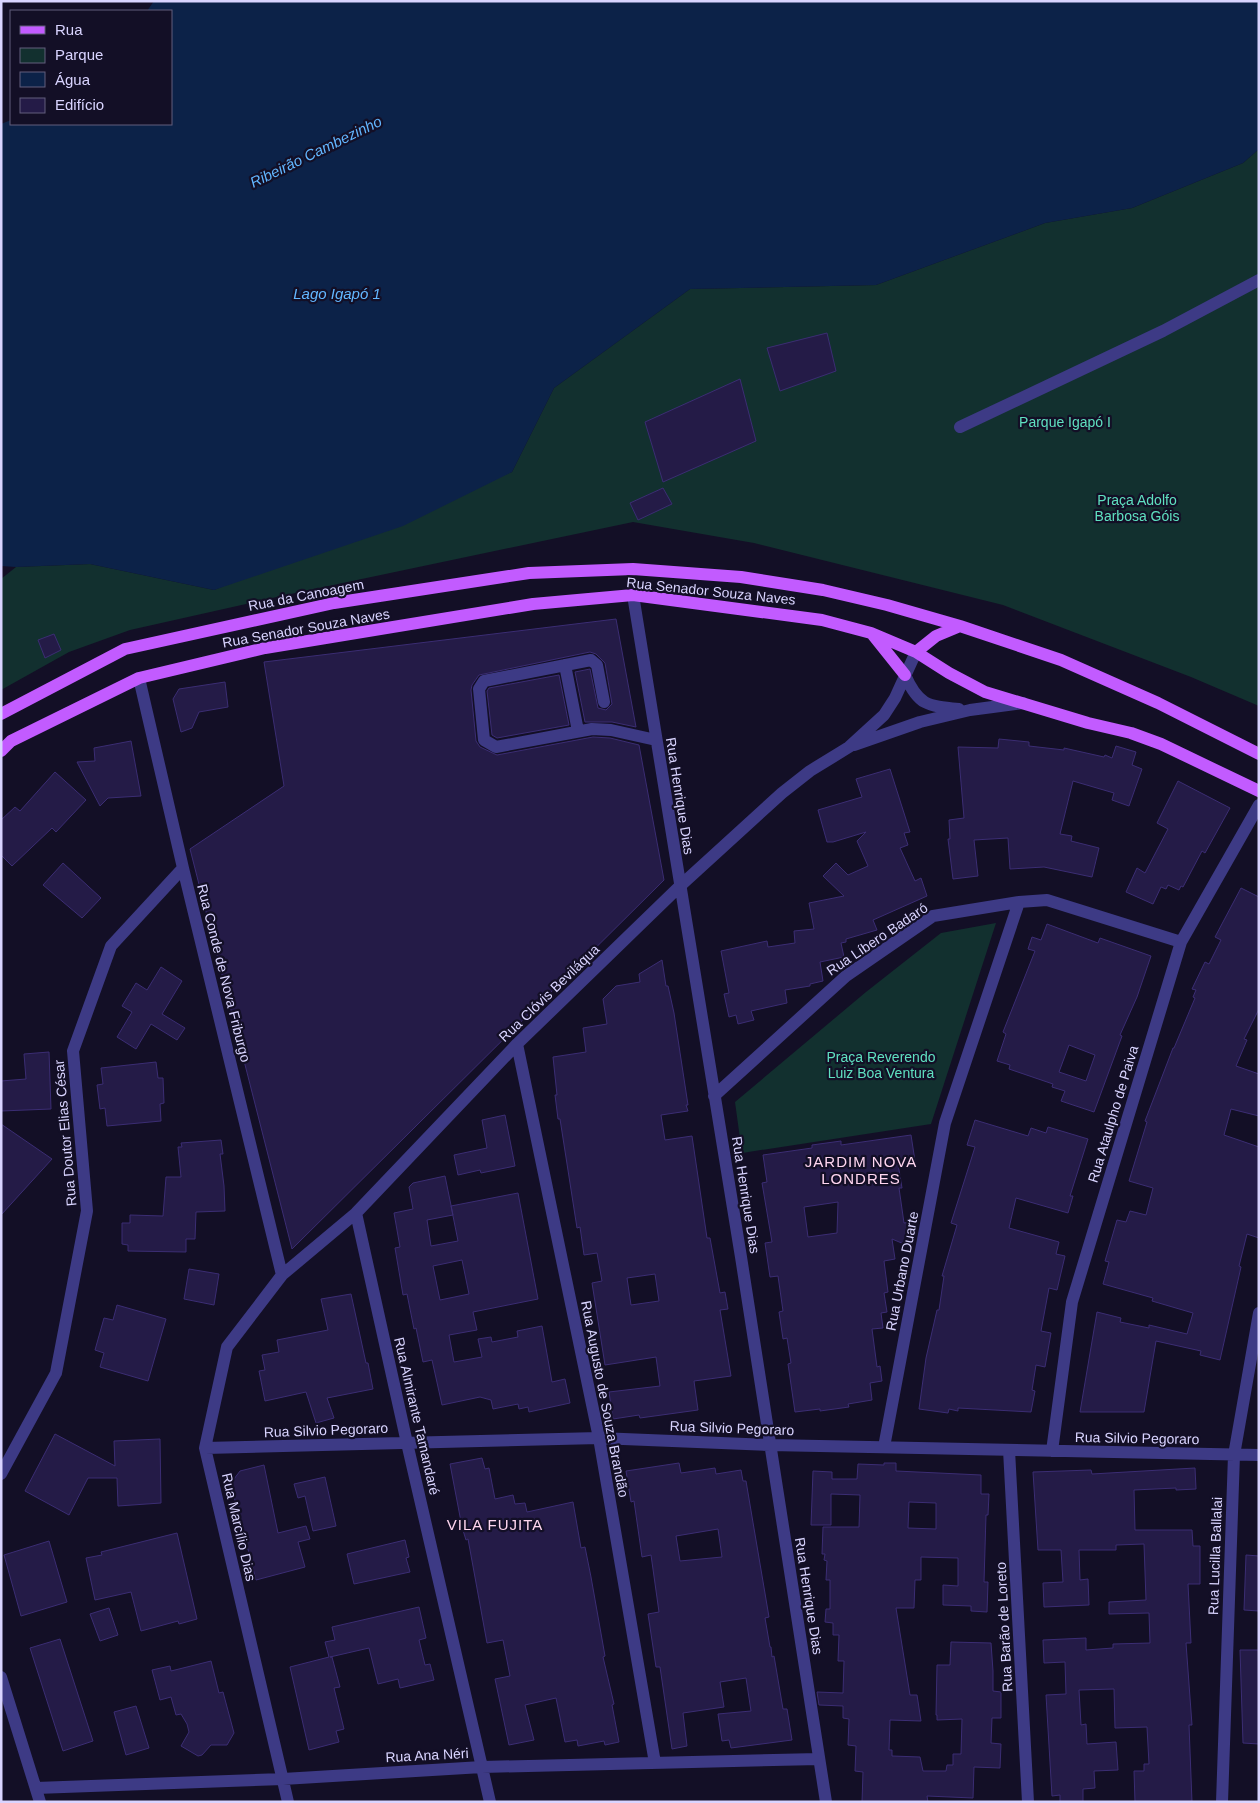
<svg xmlns="http://www.w3.org/2000/svg" width="1260" height="1803" viewBox="0 0 1260 1803" font-family="Arial,sans-serif">
	<rect width="100%" height="100%" fill="#130f26"/>
	<path fill="#12302f" d="M1259,149V706L1191,677L1003,605L754,543L633,522L281,596L130,630L69,652L1,690V579L16,567L90,564L214,590L512,472L554,388L690,289L876,285L1045,223L1132,208L1243,163Z
		M996,923L931,1124L742,1153L735,1102L866,992L941,933Z"/>
	<path fill="#0c2248" d="M154,1H1259V149L1243,163L1132,208L1045,223L876,285L690,289L554,388L512,472L403,526L214,590L90,564L16,567L1,566V124L11,120V124H171V11H147Z"/>
	<path fill="#241b47" stroke="#3b2d73" fill-rule="evenodd" d="M827,333L836,371L780,391L767,348Z
		M740,379L756,441L663,482L645,422Z
		M663,488L672,504L638,520L630,503Z
		M616,619L636,727L612,722H585L575,672L590,669L598,708L606,710L612,704L605,663L596,654L590,652L479,675L472,685L471,690L476,741L480,747L497,755L593,737L610,738L639,745L664,880L292,1249L190,849L284,786L264,662Z
		M54,634L61,650L45,658L38,640Z
		M559,675L569,725L497,738L492,735L487,691L489,688Z
		M225,682L228,707L199,712L192,728L181,732L173,699L179,689Z
		M999,739L1029,742V746L1064,750V748L1104,757L1105,755L1112,758L1116,746L1136,752L1132,765L1142,769L1129,806L1112,800L1114,793L1073,781L1060,834L1072,836L1071,841L1099,848L1092,877L1044,867L1010,869L1008,838L974,840L978,876L953,879L948,839H950L949,820L964,818L958,747L998,748Z
		M131,741L141,796L108,798L100,806L77,762L95,761L94,748Z
		M890,769L910,832L904,833L908,845L900,848L915,881L921,878L927,896L873,920L877,930L846,939V942L841,943L844,957L820,962L823,981L810,984V986L785,990L787,1003L751,1011L754,1020L738,1024L736,1015L729,1017L724,994L729,993L721,951L767,941L768,947L795,943L794,931L814,929L809,903L844,896L823,876L836,863L848,875L868,866L857,841L866,832L833,842H827L818,810L862,797L856,779Z
		M55,772L86,800L56,832L52,828L12,866L1,855V820L15,807L20,811Z
		M1178,781L1230,808L1205,853L1202,851L1183,887L1181,886L1179,890L1168,885L1166,889L1161,887L1153,904L1126,892L1137,868L1145,873L1168,829L1157,823Z
		M63,863L101,898L82,918L43,885Z
		M1241,888L1259,897V1009L1244,1039L1247,1040L1236,1066L1259,1074V1116L1231,1109L1224,1135L1259,1147V1238L1247,1234L1239,1266L1241,1267L1220,1360L1200,1355L1201,1351L1156,1341L1144,1412H1080L1097,1312L1121,1318L1120,1322L1149,1328V1325L1187,1334L1193,1313L1152,1301L1153,1298L1103,1284L1109,1262L1105,1261L1117,1220L1126,1222L1130,1211L1146,1215L1153,1188L1129,1181L1147,1122L1145,1121L1173,1048H1174L1195,998L1193,997L1196,990L1192,989L1205,962L1209,964L1221,940L1215,937Z
		M1047,924L1098,943L1100,938L1151,956L1137,997L1120,1035L1122,1036L1094,1112L1061,1101L1065,1091L1052,1087L1053,1084L1009,1069L1010,1065L997,1061L1006,1034L1003,1032L1035,951L1028,949L1032,937L1041,940ZM1069,1045L1095,1055L1086,1081L1059,1072Z
		M662,960L666,986H668L674,1013L688,1105H686L688,1111L661,1115L665,1140L692,1136L707,1238H710L720,1293L725,1292L728,1309L720,1310L731,1376L694,1381L698,1410L640,1418L639,1415L613,1419L609,1392L660,1386L656,1357L605,1365L592,1283L602,1281L597,1253L584,1255L580,1227L577,1228L560,1119H558L555,1095H557L553,1057L586,1052L583,1028L607,1024L603,999L616,986L640,982L639,974ZM655,1274L659,1301L631,1305L627,1278Z
		M161,967L182,981L162,1014L185,1028L177,1040L151,1024L136,1049L117,1037L132,1012L122,1006L136,983L147,990Z
		M49,1052L51,1109L1,1111V1081L26,1079L24,1054Z
		M156,1062L158,1078H163L164,1103L160,1104L161,1121L107,1126L105,1108L100,1109L97,1085L103,1084L101,1068Z
		M505,1115L515,1166L481,1173L480,1170L458,1175L454,1155L487,1148L482,1120Z
		M975,1120L1028,1136L1031,1128L1046,1133L1048,1127L1088,1139L1070,1196H1073L1068,1213L1016,1198L1009,1228L1059,1242L1056,1254L1065,1256L1057,1290L1049,1288L1041,1331L1051,1333L1045,1367L1036,1365L1032,1390L1035,1391L1031,1412L958,1408V1411L949,1409L948,1413L919,1409L926,1358L937,1310H939L944,1276H942L957,1225L951,1223L975,1147L967,1145Z
		M1,1124L52,1159L1,1215Z
		M911,1135L915,1161L898,1164L902,1188H899L904,1223L911,1222L904,1244L892,1239L895,1259L884,1261L888,1292L884,1293L887,1312L881,1313L883,1328L872,1329L877,1367L880,1366L882,1381L870,1383L872,1400L848,1404L849,1407L820,1411V1409L795,1412L788,1364L791,1363L787,1338L783,1339L779,1312L783,1311L778,1276L770,1277L765,1243L772,1242L762,1183L767,1182L763,1155L812,1148V1145L841,1141V1145ZM838,1202L837,1233L808,1237L804,1207Z
		M221,1140L223,1154H220L224,1186L225,1211L196,1212L195,1239H186V1252L128,1251V1245L122,1244V1223H130V1215L163,1216L166,1177H181L178,1147H182L181,1143Z
		M445,1176L453,1215L427,1220L431,1246L458,1241L451,1206L518,1193L538,1299L473,1312L477,1330L449,1335L454,1362L482,1357L478,1339L491,1337L492,1342L518,1337L517,1331L542,1326L552,1382L565,1379L570,1403L529,1412L528,1407L519,1409L518,1404L493,1409L491,1400L480,1397L442,1405L432,1360L423,1362L416,1328L414,1329L407,1294L403,1295L395,1248L400,1247L394,1213L413,1209L409,1187L413,1183ZM462,1260L469,1294L440,1300L433,1266Z
		M189,1269L219,1274L214,1305L184,1299Z
		M351,1294L366,1363H368L373,1389L327,1398L334,1418L316,1423L306,1392L265,1401L259,1371L265,1370L262,1355L279,1352L277,1340L328,1330L321,1299Z
		M117,1305L166,1319L148,1381L100,1367L104,1353L95,1350L104,1318L113,1320Z
		M55,1434L115,1466L114,1441L160,1439L161,1503L118,1506L117,1478H88L69,1515L25,1491Z
		M482,1458L485,1469L489,1468L495,1499L513,1495L515,1504L525,1503L527,1512L573,1502L581,1548L585,1547L591,1577L605,1656L603,1657L614,1704L612,1705L619,1742L605,1745L604,1741L578,1746L577,1740L565,1742L556,1698L525,1705L534,1740L509,1745L495,1679L510,1676L503,1640L487,1643L468,1539L466,1540L462,1527L450,1464Z
		M679,1463L681,1473L715,1468L716,1474L741,1470L743,1481H746L769,1617L765,1618L770,1647H771L772,1657L774,1656L783,1709H787L792,1740L731,1748L729,1740L722,1741L718,1714L751,1711L746,1678L720,1682L724,1707L683,1713L687,1746L672,1749L660,1667H656L648,1614L659,1612L651,1555L642,1557L634,1501L631,1502L626,1471ZM718,1529L722,1557L680,1561L676,1536Z
		M884,1463H896V1471L981,1475V1494H989L988,1515H986L984,1582H988L987,1612L971,1611V1606L943,1605V1585L958,1586V1558L921,1557V1580H915L914,1608H896L910,1695H917L921,1721L890,1720L889,1750H892V1756L920,1757L923,1771H946L947,1765H953V1754H961L962,1719L937,1720V1715H936L937,1665H950L951,1642L991,1643L993,1671V1691L1001,1692V1718H992L991,1743L1001,1744L1000,1768L974,1767L973,1798L927,1796L928,1802H862L863,1772L855,1771L856,1746L848,1745L849,1719L843,1718V1706L819,1705L817,1692L843,1693L844,1661H838L839,1635H833V1623L825,1622L826,1609H830V1580H826L827,1561L824,1560L825,1554H822L823,1527H859L860,1495L831,1494V1525H811L813,1471L832,1472V1479H857L858,1464L884,1465ZM909,1502L936,1503V1529L908,1528Z
		M264,1465L278,1533L306,1526L310,1539L298,1542L305,1567L256,1580L248,1549H246L231,1483L240,1471Z
		M1195,1468L1196,1489L1176,1490V1488L1134,1490L1135,1530H1192L1193,1546H1200V1584H1188L1191,1643H1186L1192,1725H1189L1192,1802H1135L1134,1771H1144V1764H1149L1147,1727L1115,1728L1114,1689L1079,1690L1081,1725L1086,1724L1087,1744L1116,1742L1118,1770L1094,1771L1095,1788L1083,1789V1802H1060V1795L1052,1796L1046,1695L1066,1694L1065,1662L1044,1663L1043,1640L1086,1638V1650L1113,1648V1644L1150,1643L1149,1613L1109,1614V1602L1146,1600L1144,1544L1116,1545V1550H1079L1080,1580L1088,1579L1089,1605L1044,1607L1043,1583L1063,1582L1061,1550H1038L1033,1472L1091,1470L1092,1474Z
		M325,1477L336,1526L313,1531L305,1496L298,1498L294,1484Z
		M177,1533L197,1619L179,1624L178,1621L141,1631L131,1592L95,1600L86,1558L102,1555L101,1552Z
		M405,1540L409,1557L406,1558L410,1572L354,1584L347,1554Z
		M49,1541L67,1602L21,1616L4,1555Z
		M1246,1555L1259,1556V1611L1244,1610Z
		M419,1607L426,1638L419,1640L425,1665L430,1664L434,1680L400,1688L398,1679L378,1684L369,1648L330,1657H332L340,1687L334,1688L344,1729L336,1731L339,1742L309,1750L290,1667L329,1657L325,1642L335,1640L332,1627Z
		M109,1608L118,1635L100,1641L90,1614Z
		M60,1639L93,1741L63,1751L30,1648Z
		M1240,1650H1259V1744L1243,1743Z
		M211,1661L219,1693L223,1692L234,1733L227,1745H211L202,1755L198,1756L181,1746L189,1732L187,1724L181,1714L176,1715L171,1697L160,1700L152,1670L170,1666L171,1671Z
		M136,1706L149,1748L126,1755L114,1712Z"/>
	<g fill="none" stroke-linecap="round" stroke-linejoin="round">
		<path stroke="#3d3a85" stroke-width="12" d="M960,427L1163,331L1259,280
			M633,595L741,1257L826,1802
			M565,665L578,731
			M905,675C918,705 927,706 959,709
			M139,678L183,868L282,1275
			M604,702L597,665L591,660L484,681L479,689L484,740L496,747L592,729L611,730L656,740
			M854,745L920,722L970,710L1023,703
			M517,1044L599,1438L655,1763
			M714,1096L846,976L933,916L1019,902L1047,900L1181,942
			M356,1213L407,1443L490,1802
			M884,1447L945,1123L1019,902
			M205,1448L599,1438L770,1445L1259,1455
			M1009,1450L1028,1802
			M1052,1451L1072,1302L1181,942L1259,805
			M1,1474L56,1373L87,1211L73,1051L111,946L183,868
			M1,1677L40,1802
			M36,1788L283,1779L482,1767L819,1759
			M288,1802L205,1448L227,1347L282,1275L356,1213L517,1044L680,886L782,793L810,771L849,747L884,715L895,698L916,652
			M1222,1802L1234,1455L1259,1313"/>
		<path stroke="#c25bff" stroke-width="12" d="M873,635L905,675
			M916,652L936,636L960,626
			M1,714L125,649L334,603L529,573L633,569L741,577L823,590L887,605L960,626L1061,660L1158,703L1259,754
			M1,751L11,741L139,678L265,648L533,604L633,595L822,620L871,633L916,652L949,673L985,692L1088,723L1131,733L1161,744L1259,791"/>
	</g>
	<g text-anchor="middle" stroke-width="4.5" stroke-linejoin="round" paint-order="stroke">
		<g font-size="14" fill="#5fe0c0" stroke="#130f26">
			<text x="1065" y="427">Parque Igapó I</text>
			<text x="1137" y="505">Praça Adolfo<tspan x="1137" dy="16">Barbosa Góis</tspan></text>
			<text x="881" y="1062">Praça Reverendo<tspan x="881" dy="16">Luiz Boa Ventura</tspan></text>
		</g>
		<g font-size="14" fill="#d9d4ff" stroke="#130f26">
			<text transform="translate(711 591) rotate(6)" y="5">Rua Senador Souza Naves</text>
			<text transform="translate(306 595) rotate(-11)" y="5">Rua da Canoagem</text>
			<text transform="translate(306 628) rotate(-10)" y="5">Rua Senador Souza Naves</text>
			<text transform="translate(680 796) rotate(81)" y="5">Rua Henrique Dias</text>
			<text transform="translate(877 939) rotate(-34)" y="5">Rua Líbero Badaró</text>
			<text transform="translate(224 973) rotate(76)" y="5">Rua Conde de Nova Friburgo</text>
			<text transform="translate(549 993) rotate(-44)" y="5">Rua Clóvis Beviláqua</text>
			<text transform="translate(1113 1114) rotate(-73)" y="5">Rua Ataulpho de Paiva</text>
			<text transform="translate(65 1133) rotate(-95)" y="5">Rua Doutor Elias César</text>
			<text transform="translate(746 1195) rotate(81)" y="5">Rua Henrique Dias</text>
			<text transform="translate(902 1271) rotate(-79)" y="5">Rua Urbano Duarte</text>
			<text transform="translate(605 1399) rotate(79)" y="5">Rua Augusto de Souza Brandão</text>
			<text transform="translate(417 1416) rotate(77)" y="5">Rua Almirante Tamandaré</text>
			<text transform="translate(732 1428) rotate(2)" y="5">Rua Silvio Pegoraro</text>
			<text transform="translate(326 1430) rotate(-2)" y="5">Rua Silvio Pegoraro</text>
			<text transform="translate(1137 1438) rotate(1)" y="5">Rua Silvio Pegoraro</text>
			<text transform="translate(239 1527) rotate(77)" y="5">Rua Marcílio Dias</text>
			<text transform="translate(1215 1556) rotate(-88)" y="5">Rua Lucilla Ballalai</text>
			<text transform="translate(809 1596) rotate(81)" y="5">Rua Henrique Dias</text>
			<text transform="translate(1004 1627) rotate(-93)" y="5">Rua Barão de Loreto</text>
			<text transform="translate(427 1755) rotate(-3)" y="5">Rua Ana Néri</text>
		</g>
		<g font-size="15" font-style="italic" fill="#62b6ff" stroke="#130f26">
			<text transform="translate(316 152) rotate(-26)" y="5">Ribeirão Cambezinho</text>
			<text x="337" y="299">Lago Igapó 1</text>
		</g>
		<g font-size="15" letter-spacing="1" fill="#ffd6f0" stroke="#130f26">
			<text x="861" y="1167">JARDIM NOVA<tspan x="861" dy="17">LONDRES</tspan></text>
			<text x="495" y="1530">VILA FUJITA</text>
		</g>
	</g>
	<rect width="1260" height="1803" fill="none" stroke="#d9d4ff" stroke-width="5"/>
	<rect x="10" y="10" width="162" height="115" fill="#130f26" stroke="#625e7d"/>
	<rect x="20" y="26" width="25" height="8" fill="#c25bff" stroke="#625e7d"/>
	<text x="55" y="35" font-size="15" fill="#d9d4ff">Rua</text>
	<rect x="20" y="48" width="25" height="15" fill="#12302f" stroke="#625e7d"/>
	<text x="55" y="60" font-size="15" fill="#d9d4ff">Parque</text>
	<rect x="20" y="72" width="25" height="15" fill="#0c2248" stroke="#625e7d"/>
	<text x="55" y="85" font-size="15" fill="#d9d4ff">Água</text>
	<rect x="20" y="98" width="25" height="15" fill="#241b47" stroke="#625e7d"/>
	<text x="55" y="110" font-size="15" fill="#d9d4ff">Edifício</text>
</svg>
